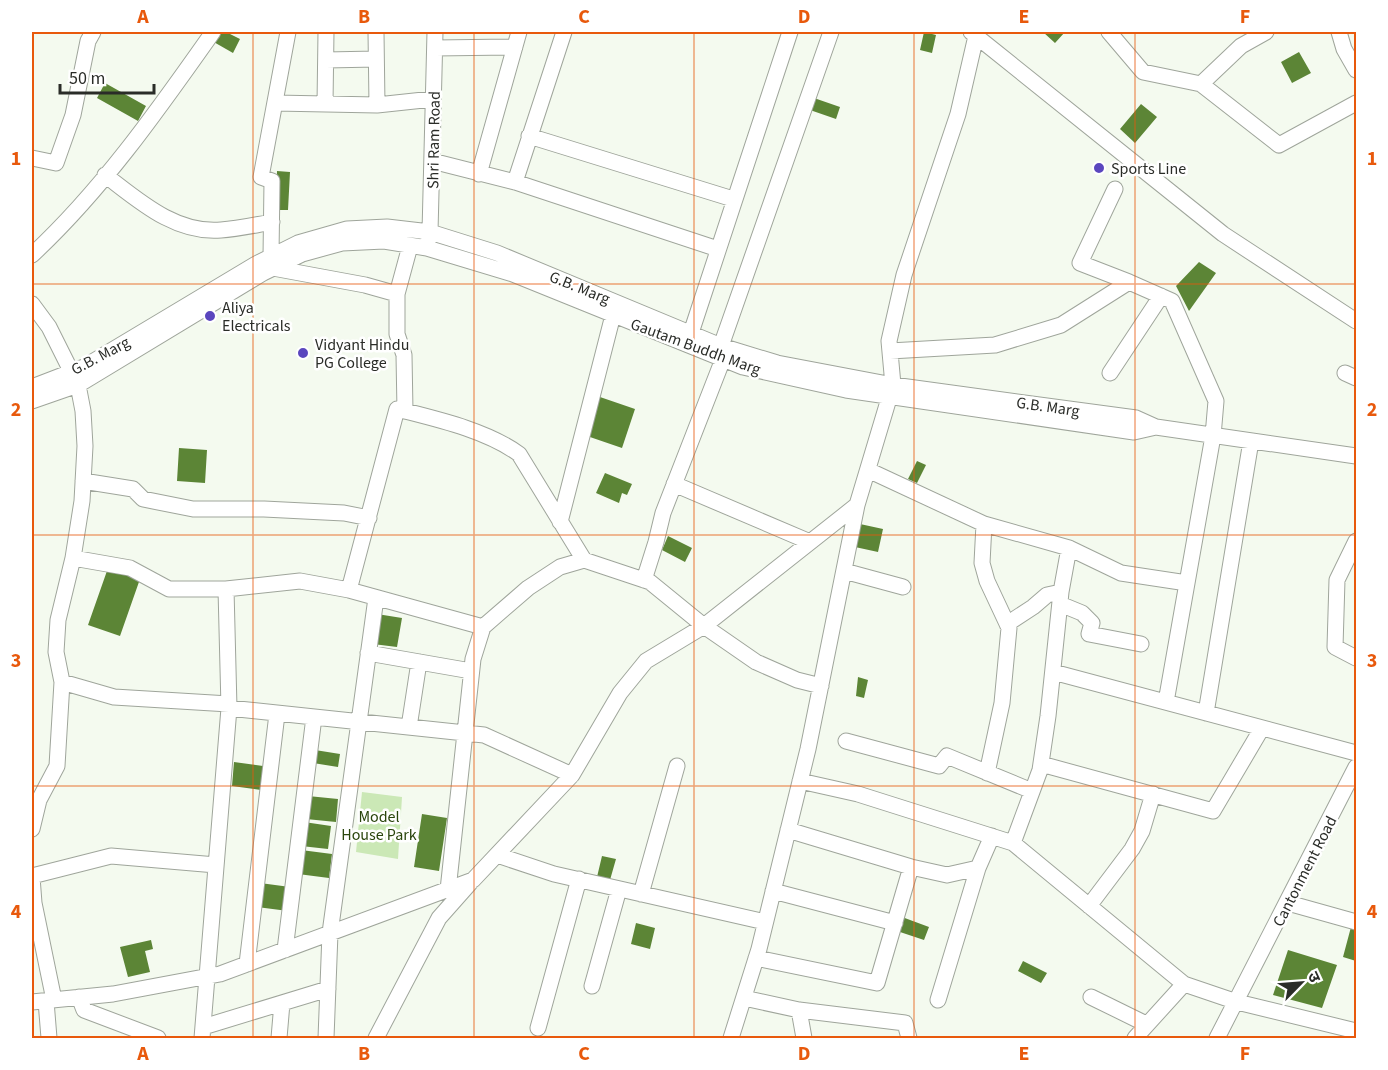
<svg xmlns="http://www.w3.org/2000/svg" width="1388" height="1070" viewBox="0 0 1388 1070" font-family="'Source Sans 3','Noto Sans Devanagari',sans-serif">
	<rect width="100%" height="100%" fill="#f4faef"/>
	<path fill="#cbe8b6" d="M362,792L402,797L398,859L356,852Z"/>
	<path fill="#5c8536" d="M217,32H226L240,39L233,53L212,41Z
		M924,32L936,35L932,53L920,50Z
		M1043,32H1065L1055,43Z
		M1299,52L1311,73L1292,83L1281,62Z
		M105,83L146,106L138,121L97,98Z
		M814,98L840,107L836,119L810,110Z
		M1141,104L1157,117L1135,143L1120,129Z
		M277,171L290,172L288,210H276Z
		M1199,262L1216,273L1189,311L1176,286Z
		M600,397L635,409L622,448L587,436Z
		M179,448L207,450L205,483L177,481Z
		M917,461L926,465L917,483L908,479Z
		M605,473L632,484L627,495L622,493L619,503L596,493Z
		M860,524L883,529L878,552L855,547Z
		M668,536L692,548L685,562L662,550Z
		M108,568L140,579L120,636L88,625Z
		M377,614L402,618L397,647L373,644Z
		M858,677L868,680L864,698L856,696Z
		M315,750L340,754L338,767L313,763Z
		M234,762L263,766L261,790L232,786Z
		M308,796L338,799L336,822L306,819Z
		M422,814L447,818L439,871L414,867Z
		M304,822L331,826L328,849L301,846Z
		M301,850L332,854L329,878L298,874Z
		M602,856L616,859L610,880L597,877Z
		M260,883L290,887L288,911L257,907Z
		M902,917L929,927L924,940L897,931Z
		M636,923L655,928L650,949L631,944Z
		M1351,927L1356,928V961L1343,957Z
		M151,940L153,949L145,951L150,972L128,977L120,947Z
		M1288,950L1337,965L1322,1008L1273,995Z
		M1023,961L1047,973L1041,983L1018,971Z"/>
	<g fill="none" stroke-linecap="round" stroke-linejoin="round">
		<defs>
			<path id="minor" d="M376,32L377,105
				M971,32L1223,234L1356,321
				M1109,32L1143,72L1201,84L1279,145L1356,103
				M1339,32L1344,49L1356,70
				M435,48L515,47
				M326,60L376,59
				M1201,84L1241,46L1266,32
				M275,103L377,105L433,99
				M325,104L326,32
				M529,136L733,199
				M32,158L56,163L73,115L88,41L93,32
				M432,161L515,182L718,249
				M479,174L519,32
				M105,175C138,200 175,234 221,230C238,229 255,225 272,222
				M515,182L564,32
				M1115,189L1080,263L1129,282L1172,301L1216,401L1213,436L1166,702
				M428,241L430,232L435,32
				M32,255C102,190 158,110 213,32
				M271,256L272,181L261,177L288,32
				M273,268L365,285L397,294
				M32,304L49,327L78,385L83,411L85,446L82,501L73,558L58,620L56,652L62,682L57,766L39,800L32,829
				M688,342L790,32
				M721,346L831,32
				M890,351L995,345L1061,325L1129,282
				M1110,373L1161,296
				M1345,373L1356,378
				M32,387L84,367L256,264L298,243L347,229L387,227L430,232L497,253L721,346L777,363L893,385L1136,418L1156,427L1356,456
				M32,401L78,385L263,273L302,254L342,243L384,241L427,248L513,274L743,367L846,390L1134,432L1156,427
				M405,411L404,355L397,334V294L410,246
				M868,470L984,524L1069,548L1121,573L1187,583
				M83,481L133,489L143,499L193,509H264L344,513L369,518
				M674,484L810,542
				M560,522L613,315
				M984,524L982,563L987,581L1009,628L1002,703L987,773
				M1356,541L1337,580L1335,647L1356,658
				M73,558L130,568L169,589H226L300,581L349,590L483,627
				M844,571L903,587
				M644,580L656,542L663,513L723,359
				M349,590L397,409C436,419 486,430 519,454L584,560
				M1060,604L1082,613L1092,623L1089,634L1141,644
				M1007,624L1033,607L1047,595L1061,592
				M368,653L471,671
				M1053,672L1356,753
				M62,682L114,697L229,704
				M229,708L484,735L572,775
				M1206,713L1251,441
				M409,727L419,662
				M846,741L939,766L947,756L1032,791
				M1041,764L1213,811L1262,728
				M800,781L858,794L1013,843L1184,984L1237,1002L1356,1031
				M788,830L911,867L947,875L978,868
				M1013,843L1040,770L1048,716L1061,592L1069,548
				M497,855L554,874L765,922
				M32,876L111,856L216,865
				M32,877L34,903L54,1000
				M448,890L473,659L483,627L528,588L560,567L584,560L650,582L704,626L756,662L797,680L821,686
				M773,891L895,923
				M641,894L677,766
				M1288,903L1356,922
				M1089,906L1132,849L1142,831L1153,794
				M285,950L314,717
				M756,958L877,983L911,867
				M247,964L277,714
				M592,986L619,889
				M79,997L84,1010L158,1038
				M1091,997L1146,1024
				M744,998L799,1010L905,1023L909,1038
				M938,1000L978,868L992,836
				M46,1001L49,1038
				M32,1002L113,994L220,974L473,880L572,775L620,693L646,661L704,626L857,505L893,385L889,341L904,275L958,114L976,36
				M799,1010L804,1038
				M203,1027L328,989
				M538,1028L579,879
				M202,1038L229,708L226,589
				M279,1038L282,1003
				M326,1038L330,933L376,598
				M376,1038L439,918L470,883
				M731,1038L759,949L808,749L857,505
				M1135,1038L1184,984
				M1217,1038L1356,767"/>
		</defs>
		<use href="#minor" stroke="#9fa59b" stroke-width="17"/>
		<use href="#minor" stroke="#fff" stroke-width="15"/>
	</g>
	<path fill="none" stroke="#e8590c" stroke-width="1.5" stroke-opacity="0.55" d="M253,32V1038M474,32V1038M694,32V1038M914,32V1038M1135,32V1038M32,284H1356M32,535H1356M32,786H1356"/>
	<g fill="#5a46be" stroke="#fff" stroke-width="2">
		<circle cx="1099" cy="168" r="6"/>
		<circle cx="210" cy="316" r="6"/>
		<circle cx="303" cy="353" r="6"/>
	</g>
	<g text-anchor="middle" stroke-width="5" stroke-linejoin="round" paint-order="stroke">
		<g font-size="16" fill="#2a2c28" stroke="#fff">
			<text transform="translate(433 140) rotate(-89)" y="6">Shri Ram Road</text>
			<text transform="translate(580 287) rotate(22)" y="6">G.B. Marg</text>
			<text transform="translate(696 346) rotate(20)" y="6">Gautam Buddh Marg</text>
			<text transform="translate(100 355) rotate(-28)" y="6">G.B. Marg</text>
			<text transform="translate(1048 406) rotate(8)" y="6">G.B. Marg</text>
			<text transform="translate(1304 871) rotate(-63)" y="6">Cantonment Road</text>
		</g>
		<g font-size="16" fill="#2a2c28" stroke="#fff" text-anchor="start">
			<text x="1111" y="174">Sports Line</text>
			<text x="222" y="313">Aliya<tspan x="222" dy="18">Electricals</tspan></text>
			<text x="315" y="350">Vidyant Hindu<tspan x="315" dy="18">PG College</tspan></text>
		</g>
		<g font-size="16" fill="#2a450c" stroke="#fff">
			<text x="379" y="822">Model<tspan x="379" dy="18">House Park</tspan></text>
		</g>
	</g>
	<rect width="1388" height="1070" fill="none" stroke="#ffffff" stroke-width="66"/>
	<g transform="translate(1301 983) rotate(65)" stroke="#ffffff" stroke-width="4.5" paint-order="stroke">
	<path d="M0-4.5L10 22L0 15L-10 22Z" fill="#2a2c28"/>
	<text y="-9" font-size="16" font-weight="bold" text-anchor="middle" fill="#2a2c28">उ</text>
	</g>
	<path d="M60 84v9h94v-9" fill="none" stroke="#2a2c28" stroke-width="3"/>
	<text x="69" y="84" font-size="18" fill="#2a2c28" stroke="#ffffff" stroke-width="4.5" paint-order="stroke">50 m</text>
	<rect x="33" y="33" width="1322" height="1004" fill="none" stroke="#e8590c" stroke-width="2"/>
	<g font-size="20" text-anchor="middle" font-weight="bold" fill="#e8590c">
		<text x="143" y="23">A</text>
		<text x="364" y="23">B</text>
		<text x="584" y="23">C</text>
		<text x="804" y="23">D</text>
		<text x="1024" y="23">E</text>
		<text x="1245" y="23">F</text>
		<text x="16" y="165">1</text>
		<text x="1372" y="165">1</text>
		<text x="16" y="416">2</text>
		<text x="1372" y="416">2</text>
		<text x="16" y="667">3</text>
		<text x="1372" y="667">3</text>
		<text x="16" y="918">4</text>
		<text x="1372" y="918">4</text>
		<text x="143" y="1060">A</text>
		<text x="364" y="1060">B</text>
		<text x="584" y="1060">C</text>
		<text x="804" y="1060">D</text>
		<text x="1024" y="1060">E</text>
		<text x="1245" y="1060">F</text>
	</g>
</svg>
